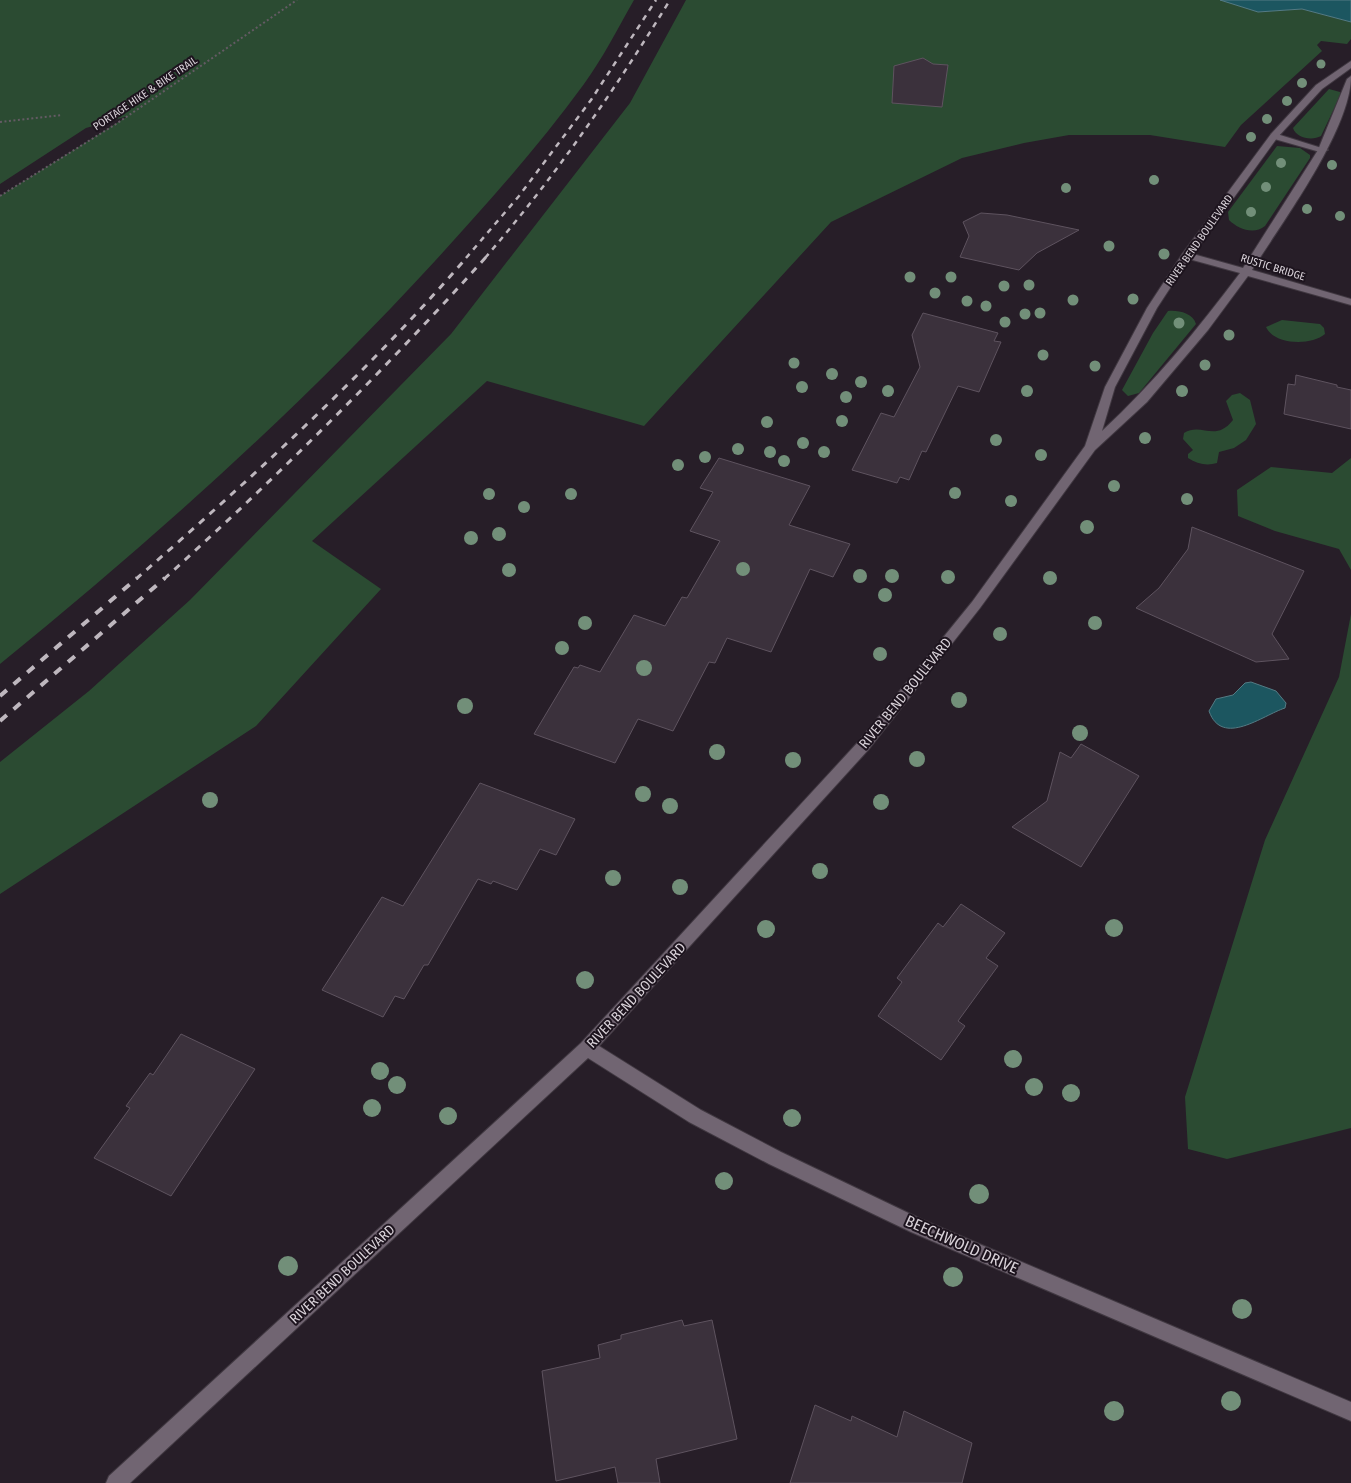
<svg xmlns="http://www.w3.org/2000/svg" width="1351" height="1483" viewBox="0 0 1351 1483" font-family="'Fira Sans Condensed',sans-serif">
	<rect width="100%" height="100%" fill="#271e28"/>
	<path fill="#2b4b32" d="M0,0H634C618,28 603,58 584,84C539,146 487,204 435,261C301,407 154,539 0,664V196L128,116L86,128L0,184Z
		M686,0H1220L1258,12L1302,9L1351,22V39L1347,44L1321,41L1317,45L1322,51L1241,125L1225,147L1150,135H1069L1024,143L962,158L831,222L644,426L487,381L312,541L381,589L256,726L0,894V762L89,691L190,600L451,334L630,103Z
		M1329,89L1340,92V96L1321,136C1312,141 1296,138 1293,128Z
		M1277,146L1300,148L1310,155V158L1265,226C1254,235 1238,229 1229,220L1228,212Z
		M1168,311C1178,310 1193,313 1196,324L1139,393L1128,396L1122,390L1153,333Z
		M1282,320L1320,324L1324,328L1325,334C1311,346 1274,345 1266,327Z
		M1240,393L1250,400L1256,424L1246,440L1234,448L1219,452L1217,463C1207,466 1197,464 1188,458V454L1193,450L1183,439L1184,433C1202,422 1215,443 1233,420L1226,401L1232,395Z
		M1351,458V570L1339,549L1275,531L1238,516L1237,490L1271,467L1332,473Z
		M1351,614V1128L1227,1159L1188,1149L1185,1097L1265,840L1339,677Z"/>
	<path fill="#1c5660" stroke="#547b84" d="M1220,0H1351V22L1302,9L1258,12Z
		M1251,682L1276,691L1286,703L1285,708C1263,715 1222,748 1209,711L1216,699L1233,695L1245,683Z"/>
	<path fill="#3b313c" stroke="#5e535f" d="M923,58L933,64L948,65L942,107L892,103L894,66Z
		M981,213L1007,215L1079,230L1037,253L1019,270L960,257L969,236L963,222Z
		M923,313L998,333L994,341L1001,342L979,392L958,386L926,452L922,451L909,480L900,477L897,483L852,470L881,413L894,417L920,367L912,335Z
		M1296,375L1337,385V387L1351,390V429L1284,414L1288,384L1295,385Z
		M719,458L810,486L789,525L850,544L833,577L810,569L771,652L727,638L715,663L709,662L673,731L638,719L615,763L534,734L574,667L578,668L580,665L600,672L634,615L665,626L682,597L687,598L720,541L690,531L713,492L700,488Z
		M1192,527L1304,571L1272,634L1289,659L1256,662L1136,608L1159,588L1188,549Z
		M1081,744L1139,776L1081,867L1012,827L1047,801L1060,752L1071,758Z
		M480,783L575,819L556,855L540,849L517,890L493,881L491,884L478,879L428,965H424L404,999L395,996L383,1017L322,990L382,897L403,906Z
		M961,904L1005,933L986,958L998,966L958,1021L965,1026L941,1060L878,1016L902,982L897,978L938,923L943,927Z
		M181,1034L255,1069L171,1196L94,1158L130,1108L126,1106L150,1073L153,1075Z
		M682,1320L684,1326L712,1320L737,1439L656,1459L660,1483H618L615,1467L556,1481L542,1371L600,1358L598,1345L621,1339V1335Z
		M815,1405L851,1421L852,1416L897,1437L904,1411L972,1443L962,1483H790Z"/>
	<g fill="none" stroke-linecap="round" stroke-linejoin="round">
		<defs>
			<path id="service" d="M1271,134H1277L1328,150L1320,152L1271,138Z"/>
			<path id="minor" d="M1351,61V68L1322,89L1277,138L1193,254L1243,268L1318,150L1347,79L1351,76C1351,130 1281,224 1252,270L1351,299V305L1248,276L1208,330L1147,402L1095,450L980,608L869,749L599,1046L701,1110L781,1152L923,1220L1351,1402V1421L911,1232L769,1164L689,1122L588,1058L130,1483H106L109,1476L581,1043L859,741L972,602L1085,446L1105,387L1147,308L1183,253L1271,134L1316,85ZM1189,259L1240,273C1197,330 1154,383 1102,431L1115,387L1157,308Z"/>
		</defs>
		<use href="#service" stroke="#403841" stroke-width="2"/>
		<use href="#minor" stroke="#403841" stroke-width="2"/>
		<path stroke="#645b64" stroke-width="2" stroke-dasharray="2 2.5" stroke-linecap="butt" d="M0,122L62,115
			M0,196L116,124L297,0"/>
		<use href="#service" fill="#716572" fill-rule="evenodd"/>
		<use href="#minor" fill="#716572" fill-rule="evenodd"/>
		<path stroke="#beb7be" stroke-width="2.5" stroke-dasharray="5.5 5.5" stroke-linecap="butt" d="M466,258L519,196L591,100L656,0
			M485,258C555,177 614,91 670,0"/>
		<path stroke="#beb7be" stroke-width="3" stroke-dasharray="7 7" stroke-linecap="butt" d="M136,579C252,478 367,373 467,257
			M164,579C277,477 385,370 486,257"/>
		<path stroke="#beb7be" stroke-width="4" stroke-dasharray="9 9" stroke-linecap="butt" d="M0,696L137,578
			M0,721L165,578"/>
	</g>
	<g fill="#728f79">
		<circle cx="1321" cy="64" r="4.5"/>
		<circle cx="1302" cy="83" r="5"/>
		<circle cx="1287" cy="101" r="5"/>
		<circle cx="1267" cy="119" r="5"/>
		<circle cx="1251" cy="137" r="5"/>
		<circle cx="1281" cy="163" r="5"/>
		<circle cx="1332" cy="165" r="5"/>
		<circle cx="1154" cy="180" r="5"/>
		<circle cx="1266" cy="187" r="5"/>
		<circle cx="1066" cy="188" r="5"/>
		<circle cx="1307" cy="209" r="5"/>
		<circle cx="1251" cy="212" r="5"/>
		<circle cx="1340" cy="216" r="5"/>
		<circle cx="1109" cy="246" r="5.5"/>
		<circle cx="1164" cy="254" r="5.5"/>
		<circle cx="910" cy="277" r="5.5"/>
		<circle cx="951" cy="277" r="5.5"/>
		<circle cx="1029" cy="285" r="5.5"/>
		<circle cx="1004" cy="286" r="5.5"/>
		<circle cx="935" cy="293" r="5.5"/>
		<circle cx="1133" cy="299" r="5.5"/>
		<circle cx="1073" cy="300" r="5.5"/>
		<circle cx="967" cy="301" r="5.5"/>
		<circle cx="986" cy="306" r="5.5"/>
		<circle cx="1040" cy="313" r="5.5"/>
		<circle cx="1025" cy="314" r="5.5"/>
		<circle cx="1005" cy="322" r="5.5"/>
		<circle cx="1179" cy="323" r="5.5"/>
		<circle cx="1229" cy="335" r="5.5"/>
		<circle cx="1043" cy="355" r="5.5"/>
		<circle cx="794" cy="363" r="5.5"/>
		<circle cx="1205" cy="365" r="5.5"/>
		<circle cx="1095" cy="366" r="5.5"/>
		<circle cx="832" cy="374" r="6"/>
		<circle cx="861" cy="382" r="6"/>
		<circle cx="802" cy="387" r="6"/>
		<circle cx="888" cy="391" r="6"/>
		<circle cx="1027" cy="391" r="6"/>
		<circle cx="1182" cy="391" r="6"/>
		<circle cx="846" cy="397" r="6"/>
		<circle cx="842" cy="421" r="6"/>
		<circle cx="767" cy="422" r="6"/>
		<circle cx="1145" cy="438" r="6"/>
		<circle cx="996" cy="440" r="6"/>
		<circle cx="803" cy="443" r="6"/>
		<circle cx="738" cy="449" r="6"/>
		<circle cx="770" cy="452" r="6"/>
		<circle cx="824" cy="452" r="6"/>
		<circle cx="1041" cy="455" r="6"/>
		<circle cx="705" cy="457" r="6"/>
		<circle cx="784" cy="461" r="6"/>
		<circle cx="678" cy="465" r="6"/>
		<circle cx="1114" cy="486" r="6"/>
		<circle cx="955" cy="493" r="6"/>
		<circle cx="489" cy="494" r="6"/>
		<circle cx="571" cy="494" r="6"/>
		<circle cx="1187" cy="499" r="6"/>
		<circle cx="1011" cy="501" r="6"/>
		<circle cx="524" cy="507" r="6"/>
		<circle cx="1087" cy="527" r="7"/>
		<circle cx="499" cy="534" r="7"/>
		<circle cx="471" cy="538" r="7"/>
		<circle cx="743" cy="569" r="7"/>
		<circle cx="509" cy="570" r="7"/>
		<circle cx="860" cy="576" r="7"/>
		<circle cx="892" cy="576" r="7"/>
		<circle cx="948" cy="577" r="7"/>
		<circle cx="1050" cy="578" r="7"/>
		<circle cx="885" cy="595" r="7"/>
		<circle cx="585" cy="623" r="7"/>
		<circle cx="1095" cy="623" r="7"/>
		<circle cx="1000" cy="634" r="7"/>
		<circle cx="562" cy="648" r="7"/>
		<circle cx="880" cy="654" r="7"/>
		<circle cx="644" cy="668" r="8"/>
		<circle cx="959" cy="700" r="8"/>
		<circle cx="465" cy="706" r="8"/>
		<circle cx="1080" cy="733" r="8"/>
		<circle cx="717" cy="752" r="8"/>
		<circle cx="917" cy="759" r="8"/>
		<circle cx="793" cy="760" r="8"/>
		<circle cx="643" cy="794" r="8"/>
		<circle cx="210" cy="800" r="8"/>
		<circle cx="881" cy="802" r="8"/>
		<circle cx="670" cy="806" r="8"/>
		<circle cx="820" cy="871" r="8"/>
		<circle cx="613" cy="878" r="8"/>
		<circle cx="680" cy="887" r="8"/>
		<circle cx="1114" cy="928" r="9"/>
		<circle cx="766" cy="929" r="9"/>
		<circle cx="585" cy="980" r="9"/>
		<circle cx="1013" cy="1059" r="9"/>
		<circle cx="380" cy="1071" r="9"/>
		<circle cx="397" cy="1085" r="9"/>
		<circle cx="1034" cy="1087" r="9"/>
		<circle cx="1071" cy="1093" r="9"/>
		<circle cx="372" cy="1108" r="9"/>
		<circle cx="448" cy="1116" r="9"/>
		<circle cx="792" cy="1118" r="9"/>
		<circle cx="724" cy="1181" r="9"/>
		<circle cx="979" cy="1194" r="10"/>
		<circle cx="288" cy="1266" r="10"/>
		<circle cx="953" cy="1277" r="10"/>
		<circle cx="1242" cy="1309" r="10"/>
		<circle cx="1231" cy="1401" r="10"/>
		<circle cx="1114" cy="1411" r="10"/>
	</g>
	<g text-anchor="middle" stroke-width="4" stroke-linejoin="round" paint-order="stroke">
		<g font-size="11" fill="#d8d1d8" stroke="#1d141e">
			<text transform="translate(145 93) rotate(-34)" y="4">PORTAGE HIKE &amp; BIKE TRAIL</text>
			<text transform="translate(1199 240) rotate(-55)" y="4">RIVER BEND BOULEVARD</text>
			<text transform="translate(1273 267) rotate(17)" y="4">RUSTIC BRIDGE</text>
		</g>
		<g font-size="14" fill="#d8d1d8" stroke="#1d141e">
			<text transform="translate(905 693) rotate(-51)" y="5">RIVER BEND BOULEVARD</text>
			<text transform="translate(636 995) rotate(-47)" y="5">RIVER BEND BOULEVARD</text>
			<text transform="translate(342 1274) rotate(-43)" y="5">RIVER BEND BOULEVARD</text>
		</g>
		<g font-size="16" fill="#d8d1d8" stroke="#1d141e">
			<text transform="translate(962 1244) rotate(24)" y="6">BEECHWOLD DRIVE</text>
		</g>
	</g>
</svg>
